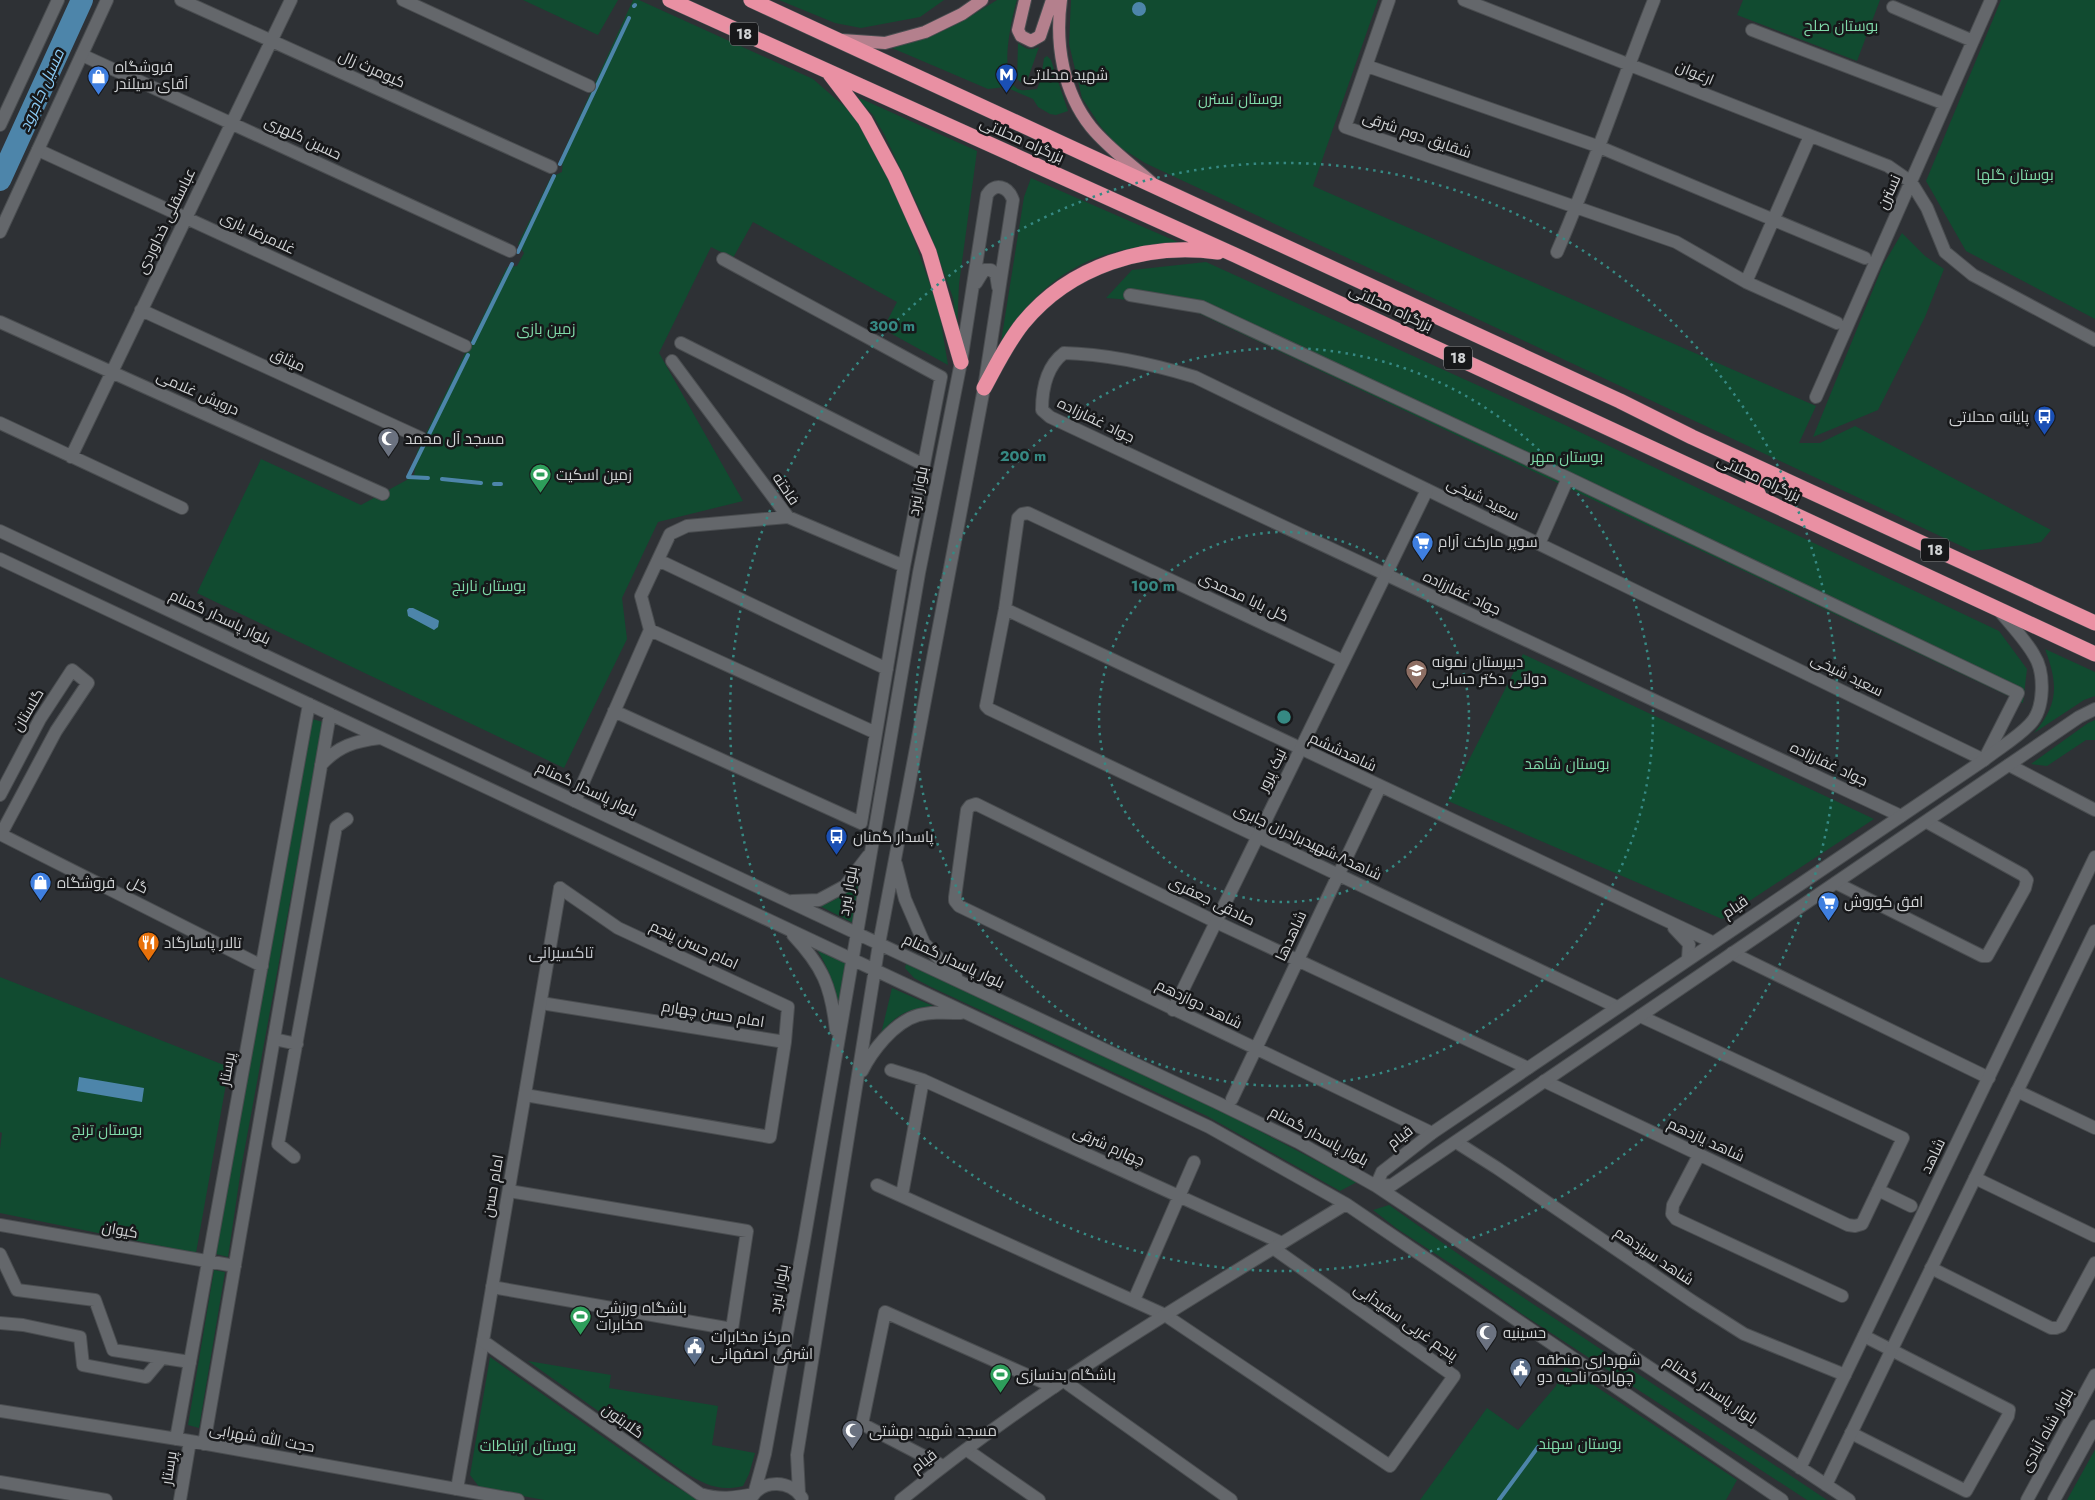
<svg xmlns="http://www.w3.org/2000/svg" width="2095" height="1500" viewBox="0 0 2095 1500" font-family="Jost,Cairo,sans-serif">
	<rect width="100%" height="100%" fill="#2e3135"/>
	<path fill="#114b30" d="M523,0H618L598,35Z
		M633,0H639L813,79L852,113L866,133L908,222L939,310L948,365L883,329L897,302L753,222L733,258L711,247L659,353L743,501L658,522L622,598L627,639L564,768L197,593L261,459L361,505L414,476L417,452L507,267L517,266L524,253L518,244L551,177L562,172L563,153Z
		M779,0H944L920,17L861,28L835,23Z
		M997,0H1017C1012,17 996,84 1021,90C1025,91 1032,89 1037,89L1041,79L1044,58L1047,56L1051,60L1068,111L1056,115L1050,114L1038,107L1033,99L1005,87L988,89L892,48L930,37L963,21Z
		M1071,0H1378L1313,186L1816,406L1799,443H1820L1855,426L2051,530L2041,542L2031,544L1972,551L1145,163L1118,146L1101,127L1082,98L1069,44Z
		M1743,0H1880L1857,61L1737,15Z
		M2001,0H2095V319L1966,251L1926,181Z
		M1018,43C1026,49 1030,51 1039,47L1027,81L1022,83L1017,79Z
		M855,96L977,151L959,284L957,330L953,298L927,225L885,136L873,115Z
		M1031,178L1180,243C1098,246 1046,271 1001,342L1024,197Z
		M1902,233L1925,256L1944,269L1925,317L1878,410L1813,437L1883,265Z
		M1206,262L1565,425L1999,631L2027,669L2023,703L1179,304L1106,298L1132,270Z
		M2045,649L2095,672V696L2084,700L2034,733C2059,704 2058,684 2045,649Z
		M1523,654L1874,819L1722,919L1448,801Z
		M312,719L323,722L241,1169L228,1257L216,1254Z
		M2095,720V740H2086L2047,766L2031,764L2088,723Z
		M862,874L853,923L820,906C840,899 849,891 862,874Z
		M816,948L846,962L839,1008C835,985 828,967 816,948Z
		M906,964L964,988L1212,1106L1357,1182L1340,1191L1207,1116L931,987L914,978L905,968Z
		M0,977L229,1067L196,1253L0,1213V1149L2,1133L0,1132Z
		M892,988L933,1006C908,1009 896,1014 881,1034Z
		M1389,1205L1464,1258L1827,1500H1807L1522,1314L1471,1277L1396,1228L1373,1210Z
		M214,1270L225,1272L199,1428L188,1425Z
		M490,1357L661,1478L699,1500H544L480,1488L470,1475Z
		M528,1361L611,1375L609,1388L718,1406L712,1445L755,1453L749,1474L743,1486C719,1492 704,1484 684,1472Z
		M1565,1366L1737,1480L1726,1500H1420L1487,1408L1518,1430L1556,1386Z
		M2095,1450V1500H2067L2092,1455Z"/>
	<path fill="#4d85aa" d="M1132 9a7 7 0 1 1 14 0a7 7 0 1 1-14 0Z
		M409,608H413L438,620L439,621L438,627L434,630L408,616L407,610Z
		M79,1077L144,1088L142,1102L77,1091Z"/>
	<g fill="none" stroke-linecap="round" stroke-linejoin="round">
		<path stroke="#4d85aa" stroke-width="4" d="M634,6L635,5
			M560,164L629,18
			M518,252L554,176
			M473,343L512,264
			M428,478L408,477L468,355
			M442,479L481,483
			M494,484H501
			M1499,1500L1538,1447"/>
		<path stroke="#4d85aa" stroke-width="22" d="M0,180L82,0"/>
		<defs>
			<path id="street" d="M181,0L551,167
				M403,0L589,86
				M1389,0L1345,127L1676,242L1746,282L1837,323
				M1464,0L1888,166L1911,182L1927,208L1945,252L1973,275L2095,340
				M1893,7L1973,41
				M1752,30L1945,104
				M82,55L510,251
				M1367,66L1597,146L1865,258
				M38,150L465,346
				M1557,252C1593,169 1621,83 1654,0
				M1746,282L1810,136
				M1130,295L1202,307L1568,478
				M141,310L421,438
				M0,322L383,494
				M681,343L924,465
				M672,361L788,517
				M1816,397L1991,0
				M0,423L182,508
				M71,457L291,0
				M1539,544L1568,478L2018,693L1984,760C1721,632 1458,505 1195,377C1152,364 1109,354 1064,353C1047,366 1042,389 1042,410L1050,417L1901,816
				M658,560L887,669
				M1005,609L1712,942
				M650,630L876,733
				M1343,661L1028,513L1022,514L1018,518L1005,609L986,706L989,709L1617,1007
				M614,711L861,823L904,566L941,377L723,259
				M2009,765L2095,810
				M575,801L650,630L641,596L670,534L687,526L788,517L904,566
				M1836,883L1982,956H1987L2025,888L2027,880L2023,875L1927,822
				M560,888L618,928L788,1007L785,1042
				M1674,928L1689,944L1688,959
				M1732,953L1989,1078
				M274,1039L297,1044
				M891,1070L923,1080L1282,1243
				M1544,1081L1848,1225L1855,1226L1862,1224L1903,1138L1640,1016
				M2017,1091L2095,1128
				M525,1095L770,1137L785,1042L541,1003
				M1232,1099L1380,787
				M1432,1133L959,906L955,901V897L967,810L970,806L976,804L1216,922L1528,1068
				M1456,1142L1497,1168L1692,1301L1744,1334L1845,1375
				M1699,1155L1673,1205L1672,1214L1676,1219L1842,1296
				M294,1157L278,1144L336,827L347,819
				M1975,1178L2095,1236
				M877,1185L1165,1315L1390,1466L1454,1376L1273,1248
				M1878,1190L1911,1206
				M902,1195L923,1080
				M0,1254L17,1290L95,1300L113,1350L190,1362
				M1931,1268L2051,1328H2056L2061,1326L2095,1263
				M492,1287L732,1329L747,1231L509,1191
				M1134,1300L1194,1162
				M0,1323L23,1325L80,1337L83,1365L146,1377L162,1358
				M1064,1381L1231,1500
				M1851,1433L1966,1491L2008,1416L2009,1410L1864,1336
				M967,1450L1039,1500
				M943,1466L862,1424L885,1312L1054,1387
				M0,1482L106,1500
				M457,1489L483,1341"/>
			<path id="secondary" d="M0,125L58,0
				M0,232L107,0
				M976,283L984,270H991L996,274L998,287
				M0,531L1216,1102L1298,1142L1376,1186L1849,1500
				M0,559L1209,1127L1346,1204L1782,1500
				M1998,609C2010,624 2025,639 2034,655C2045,672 2045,709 2030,724C2017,738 1999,748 1984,760L1432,1133L1382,1172L1376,1186L1392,1185L2079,717L2095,709
				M321,765C338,746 355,741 380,738
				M0,795L40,719L72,670L88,683L56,731L1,834
				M0,834L262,966
				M896,864L905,899L924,943L956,976
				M560,888L483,1341L700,1494C720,1500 734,1498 754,1494L765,1454L804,1241L919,573L961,362L987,195C995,182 1008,186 1013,200L984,388L879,944L797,1455L799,1493
				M792,901L819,900L845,886L868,856
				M793,935C823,967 831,986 836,1030
				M1173,1010L1427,490
				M862,1071C868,1059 875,1049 884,1039C910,1011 925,1012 961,1013
				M0,1225L235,1266
				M0,1411L190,1441L518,1500
				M176,1439L309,704
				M204,1444L330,714
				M1800,1468L2095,857
				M1826,1485L2095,931
				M752,1497C763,1479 791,1480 802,1498
				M180,1500L190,1441
				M901,1500C1039,1387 1194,1297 1346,1204
				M2027,1500L2095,1375
				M2054,1500L2095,1426"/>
			<path id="primary" d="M1025,0L1018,30L1021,36L1031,41L1040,36L1052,0
				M1061,0C1055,44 1063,92 1091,127C1108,148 1131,164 1151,182
				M842,40L885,43L925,32L962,14L982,0"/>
			<path id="highway" d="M670,0L1235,255L2095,654
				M751,0L1620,401L1692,437L2095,623
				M830,74L865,120L895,176L929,252L961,362
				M984,388C996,366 1007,343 1023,323C1070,266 1145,242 1218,252
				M1760,498L1753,482L1758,476H1774"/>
		</defs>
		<use href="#street" stroke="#4a4d50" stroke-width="14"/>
		<use href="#secondary" stroke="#4a4d50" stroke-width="14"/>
		<use href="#primary" stroke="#4a4d50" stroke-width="14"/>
		<use href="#highway" stroke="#4a4d50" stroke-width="16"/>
		<use href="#street" stroke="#64676b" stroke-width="12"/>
		<use href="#secondary" stroke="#64676b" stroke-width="12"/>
		<use href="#primary" stroke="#b4808d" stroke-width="12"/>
		<use href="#highway" stroke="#e990a3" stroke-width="15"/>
	</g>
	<g fill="none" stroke="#368983" stroke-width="2.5" stroke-dasharray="2.5 5">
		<circle cx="1284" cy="717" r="185"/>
		<circle cx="1284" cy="717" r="369"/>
		<circle cx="1284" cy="717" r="554"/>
	</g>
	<defs>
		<symbol id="metro-pin" viewBox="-11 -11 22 30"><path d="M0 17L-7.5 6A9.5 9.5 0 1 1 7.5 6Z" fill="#1a4fb4" stroke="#17181a"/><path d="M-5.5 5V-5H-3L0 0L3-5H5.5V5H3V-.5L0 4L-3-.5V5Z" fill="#fff"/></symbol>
		<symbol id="shop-pin" viewBox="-11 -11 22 30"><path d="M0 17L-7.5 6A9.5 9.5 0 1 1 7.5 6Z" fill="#3f7fe0" stroke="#17181a"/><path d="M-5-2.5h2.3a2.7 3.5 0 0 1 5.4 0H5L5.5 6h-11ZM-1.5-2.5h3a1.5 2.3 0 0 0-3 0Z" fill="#fff"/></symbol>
		<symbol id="bus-pin" viewBox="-11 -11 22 30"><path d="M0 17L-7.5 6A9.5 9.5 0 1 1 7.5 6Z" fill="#1a4fb4" stroke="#17181a"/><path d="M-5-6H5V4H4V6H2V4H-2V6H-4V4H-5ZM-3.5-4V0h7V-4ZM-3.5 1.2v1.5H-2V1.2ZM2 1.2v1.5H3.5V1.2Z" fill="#fff"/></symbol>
		<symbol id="mosque-pin" viewBox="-11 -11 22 30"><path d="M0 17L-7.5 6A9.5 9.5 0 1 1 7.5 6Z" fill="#6b7280" stroke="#17181a"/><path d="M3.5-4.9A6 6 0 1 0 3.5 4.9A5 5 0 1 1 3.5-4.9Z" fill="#fff"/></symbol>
		<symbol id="stadium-pin" viewBox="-11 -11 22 30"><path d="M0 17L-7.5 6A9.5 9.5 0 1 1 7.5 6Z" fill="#2e9e5b" stroke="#17181a"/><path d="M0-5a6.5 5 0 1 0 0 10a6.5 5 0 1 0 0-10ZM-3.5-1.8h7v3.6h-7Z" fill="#fff"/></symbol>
		<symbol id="supermarket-pin" viewBox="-11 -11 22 30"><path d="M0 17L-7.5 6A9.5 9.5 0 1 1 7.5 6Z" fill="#3f7fe0" stroke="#17181a"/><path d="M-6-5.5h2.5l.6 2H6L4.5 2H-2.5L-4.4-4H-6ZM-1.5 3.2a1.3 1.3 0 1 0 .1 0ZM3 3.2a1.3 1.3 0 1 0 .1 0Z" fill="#fff"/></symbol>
		<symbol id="school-pin" viewBox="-11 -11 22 30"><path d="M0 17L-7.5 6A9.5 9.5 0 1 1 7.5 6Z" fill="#8d6e63" stroke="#17181a"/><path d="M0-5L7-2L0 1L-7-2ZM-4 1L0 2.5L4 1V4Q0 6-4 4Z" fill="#fff"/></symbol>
		<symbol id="restaurant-pin" viewBox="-11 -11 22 30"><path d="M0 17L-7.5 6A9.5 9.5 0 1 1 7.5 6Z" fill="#e8710a" stroke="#17181a"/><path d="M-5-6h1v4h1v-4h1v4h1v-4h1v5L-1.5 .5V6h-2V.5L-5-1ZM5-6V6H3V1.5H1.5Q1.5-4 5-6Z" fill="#fff"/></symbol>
		<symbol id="civic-pin" viewBox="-11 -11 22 30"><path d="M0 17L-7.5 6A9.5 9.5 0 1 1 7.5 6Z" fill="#5c6f8a" stroke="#17181a"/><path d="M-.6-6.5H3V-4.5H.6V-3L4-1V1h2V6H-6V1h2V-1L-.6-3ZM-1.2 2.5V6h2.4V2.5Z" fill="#fff"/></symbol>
	</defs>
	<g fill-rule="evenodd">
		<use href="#metro-pin" x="994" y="62" width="25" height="34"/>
		<use href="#shop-pin" x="86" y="64" width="25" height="34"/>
		<use href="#bus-pin" x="2032" y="404" width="25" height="34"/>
		<use href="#mosque-pin" x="376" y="426" width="25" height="34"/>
		<use href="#stadium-pin" x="528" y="462" width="25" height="34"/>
		<use href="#supermarket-pin" x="1410" y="530" width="25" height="34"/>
		<use href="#school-pin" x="1404" y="658" width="25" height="34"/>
		<use href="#bus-pin" x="824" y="824" width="25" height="34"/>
		<use href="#shop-pin" x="28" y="870" width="25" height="34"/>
		<use href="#supermarket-pin" x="1816" y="890" width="25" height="34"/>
		<use href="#restaurant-pin" x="136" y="930" width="25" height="34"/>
		<use href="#stadium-pin" x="568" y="1304" width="25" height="34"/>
		<use href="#mosque-pin" x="1474" y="1320" width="25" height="34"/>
		<use href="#civic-pin" x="682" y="1334" width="25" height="34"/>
		<use href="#civic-pin" x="1508" y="1356" width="25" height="34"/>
		<use href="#stadium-pin" x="988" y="1362" width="25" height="34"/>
		<use href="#mosque-pin" x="840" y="1418" width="25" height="34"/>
	</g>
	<g text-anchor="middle" stroke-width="5" stroke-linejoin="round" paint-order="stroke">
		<g fill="#17181a" stroke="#999b9d" stroke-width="1">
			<rect x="730" y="22.5" width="28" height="23" rx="4"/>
			<rect x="1444" y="346.5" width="28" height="23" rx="4"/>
			<rect x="1921" y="538.5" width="28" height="23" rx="4"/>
		</g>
		<g font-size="14" font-weight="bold" fill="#d1d3d5">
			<text x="744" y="39">18</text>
			<text x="1458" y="363">18</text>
			<text x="1935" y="555">18</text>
		</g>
		<g font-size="15" fill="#80dbaa" stroke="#17181a">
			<text x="1841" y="31">بوستان صلح</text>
			<text x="1240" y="104">بوستان نسترن</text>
			<text x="2015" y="180">بوستان گلها</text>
			<text x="546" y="334">زمین بازی</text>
			<text x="1567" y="462">بوستان مهر</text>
			<text x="489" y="591">بوستان نارنج</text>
			<text x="1567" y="769">بوستان شاهد</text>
			<text x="107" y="1135">بوستان ترنج</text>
			<text x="1580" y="1449">بوستان سهند</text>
			<text x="528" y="1451">بوستان ارتباطات</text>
		</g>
		<g font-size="15" fill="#d1d3d5" stroke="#17181a" text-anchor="start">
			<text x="115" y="72">فروشگاه<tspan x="115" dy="17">آقای سیلندر</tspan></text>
			<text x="1023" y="80">شهید محلاتی</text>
			<text x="2029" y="422" text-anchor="end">پایانه محلاتی</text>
			<text x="405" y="444">مسجد آل محمد</text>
			<text x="556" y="480">زمین اسکیت</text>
			<text x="1438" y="547">سوپر مارکت آرام</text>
			<text x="1432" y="667">دبیرستان نمونه<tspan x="1432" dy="17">دولتی دکتر حسابی</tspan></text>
			<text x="853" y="842">پاسدار گمنان</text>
			<text x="57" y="888">فروشگاه</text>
			<text x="1844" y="907">افق کوروش</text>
			<text x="164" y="948">تالار پاسارگاد</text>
			<text x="596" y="1313">باشگاه ورزشی<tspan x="596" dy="17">مخابرات</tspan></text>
			<text x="1503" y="1338">حسینیه</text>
			<text x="711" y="1342">مرکز مخابرات<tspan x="711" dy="17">اشرفی اصفهانی</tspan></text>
			<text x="1537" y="1365">شهرداری منطقه<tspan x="1537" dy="17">چهارده ناحیه دو</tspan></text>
			<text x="1016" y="1380">باشگاه بدنسازی</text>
			<text x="869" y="1436">مسجد شهید بهشتی</text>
		</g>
		<g font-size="15" fill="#d1d3d5" stroke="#17181a">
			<text transform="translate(372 69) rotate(24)" y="5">کیومرث زال</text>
			<text transform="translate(1695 73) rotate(23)" y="5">ارغوان</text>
			<text transform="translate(1417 135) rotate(19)" y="5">شقایق دوم شرقی</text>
			<text transform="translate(303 138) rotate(25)" y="5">حسین کلهری</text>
			<text transform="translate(1022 140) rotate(24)" y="5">بزرگراه محلاتی</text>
			<text transform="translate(1889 192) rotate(-66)" y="5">نسترن</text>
			<text transform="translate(166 221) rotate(-64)" y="5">عباسقلی خداوردی</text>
			<text transform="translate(258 233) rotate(25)" y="5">غلامرضا یاری</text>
			<text transform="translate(1391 308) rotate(25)" y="5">بزرگراه محلاتی</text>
			<text transform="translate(288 360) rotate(25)" y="5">میثاق</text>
			<text transform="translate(198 393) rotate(24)" y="5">درویش غلامی</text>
			<text transform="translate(1096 420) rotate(26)" y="5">جواد غفارزاده</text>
			<text transform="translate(1759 478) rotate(25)" y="5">بزرگراه محلاتی</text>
			<text transform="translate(786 489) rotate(56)" y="5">فاخته</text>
			<text transform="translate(918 491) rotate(-79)" y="5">بلوار نبرد</text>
			<text transform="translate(1483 499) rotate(26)" y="5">سعید شیخی</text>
			<text transform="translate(1462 593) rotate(25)" y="5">جواد غفارزاده</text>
			<text transform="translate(1244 597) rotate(25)" y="5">گل بابا محمدی</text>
			<text transform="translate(220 617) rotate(25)" y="5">بلوار پاسدار گمنام</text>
			<text transform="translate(1847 675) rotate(26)" y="5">سعید شیخی</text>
			<text transform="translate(28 710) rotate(-59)" y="5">گلستان</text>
			<text transform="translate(1343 752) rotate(25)" y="5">شاهدششم</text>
			<text transform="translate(1829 764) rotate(25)" y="5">جواد غفارزاده</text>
			<text transform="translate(1272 770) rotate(-64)" y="5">نیک پرور</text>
			<text transform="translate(587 789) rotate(25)" y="5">بلوار پاسدار گمنام</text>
			<text transform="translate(1308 842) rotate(25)" y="5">شاهد۸-شهیدبرادران جابری</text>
			<text transform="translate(138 885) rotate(27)" y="5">گل</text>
			<text transform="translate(848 891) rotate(-80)" y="5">بلوار نبرد</text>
			<text transform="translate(1212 901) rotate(26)" y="5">صادقی جعفری</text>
			<text transform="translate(1735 907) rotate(-34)" y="5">قیام</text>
			<text transform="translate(1291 936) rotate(-65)" y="5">شاهدها</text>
			<text transform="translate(694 945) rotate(25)" y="5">امام حسن پنجم</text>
			<text transform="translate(954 961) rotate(25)" y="5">بلوار پاسدار گمنام</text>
			<text transform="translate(1199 1004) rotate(26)" y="5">شاهد دوازدهم</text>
			<text transform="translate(713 1014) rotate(9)" y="5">امام حسن چهارم</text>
			<text transform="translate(227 1069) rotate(-80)" y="5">پرستار</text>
			<text transform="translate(1319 1136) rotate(28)" y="5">بلوار پاسدار گمنام</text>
			<text transform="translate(1400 1137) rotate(-38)" y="5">قیام</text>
			<text transform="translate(1706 1140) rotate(25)" y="5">شاهد یازدهم</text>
			<text transform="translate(1109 1146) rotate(24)" y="5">چهارم شرقی</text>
			<text transform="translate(1933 1156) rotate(-64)" y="5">شاهد</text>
			<text transform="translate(493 1186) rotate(-80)" y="5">امام حسن</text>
			<text transform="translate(120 1230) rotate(10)" y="5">کیوان</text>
			<text transform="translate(1654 1256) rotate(34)" y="5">شاهد سیزدهم</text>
			<text transform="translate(779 1289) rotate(-80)" y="5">بلوار نبرد</text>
			<text transform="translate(1406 1322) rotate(35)" y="5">پنجم غربی سفیدآبی</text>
			<text transform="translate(1711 1390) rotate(34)" y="5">بلوار پاسدار گمنام</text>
			<text transform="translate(623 1421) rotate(36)" y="5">گلابتون</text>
			<text transform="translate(2047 1430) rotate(-61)" y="5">بلوار شاه آبادی</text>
			<text transform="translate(262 1438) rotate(10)" y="5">حجت الله شهرابی</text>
			<text transform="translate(924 1461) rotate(-38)" y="5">قیام</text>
			<text transform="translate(169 1468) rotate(-81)" y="5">پرستار</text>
		</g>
		<g font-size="16" font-style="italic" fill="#8acaf5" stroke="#17181a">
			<text transform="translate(41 90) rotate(-66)" y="6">مسیل جاجرود</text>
		</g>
		<g font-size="16" fill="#bfc2c8" stroke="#17181a">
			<text x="561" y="958">تاکسیرانی</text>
		</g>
	</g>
	<circle cx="1284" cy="717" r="8" fill="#368983" stroke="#17181a" stroke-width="2.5"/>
	<g font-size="15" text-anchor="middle" font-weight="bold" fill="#368983" stroke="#17181a" stroke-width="5" stroke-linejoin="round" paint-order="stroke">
		<text x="892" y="331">300 m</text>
		<text x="1023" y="461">200 m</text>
		<text x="1153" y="591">100 m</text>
	</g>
</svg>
